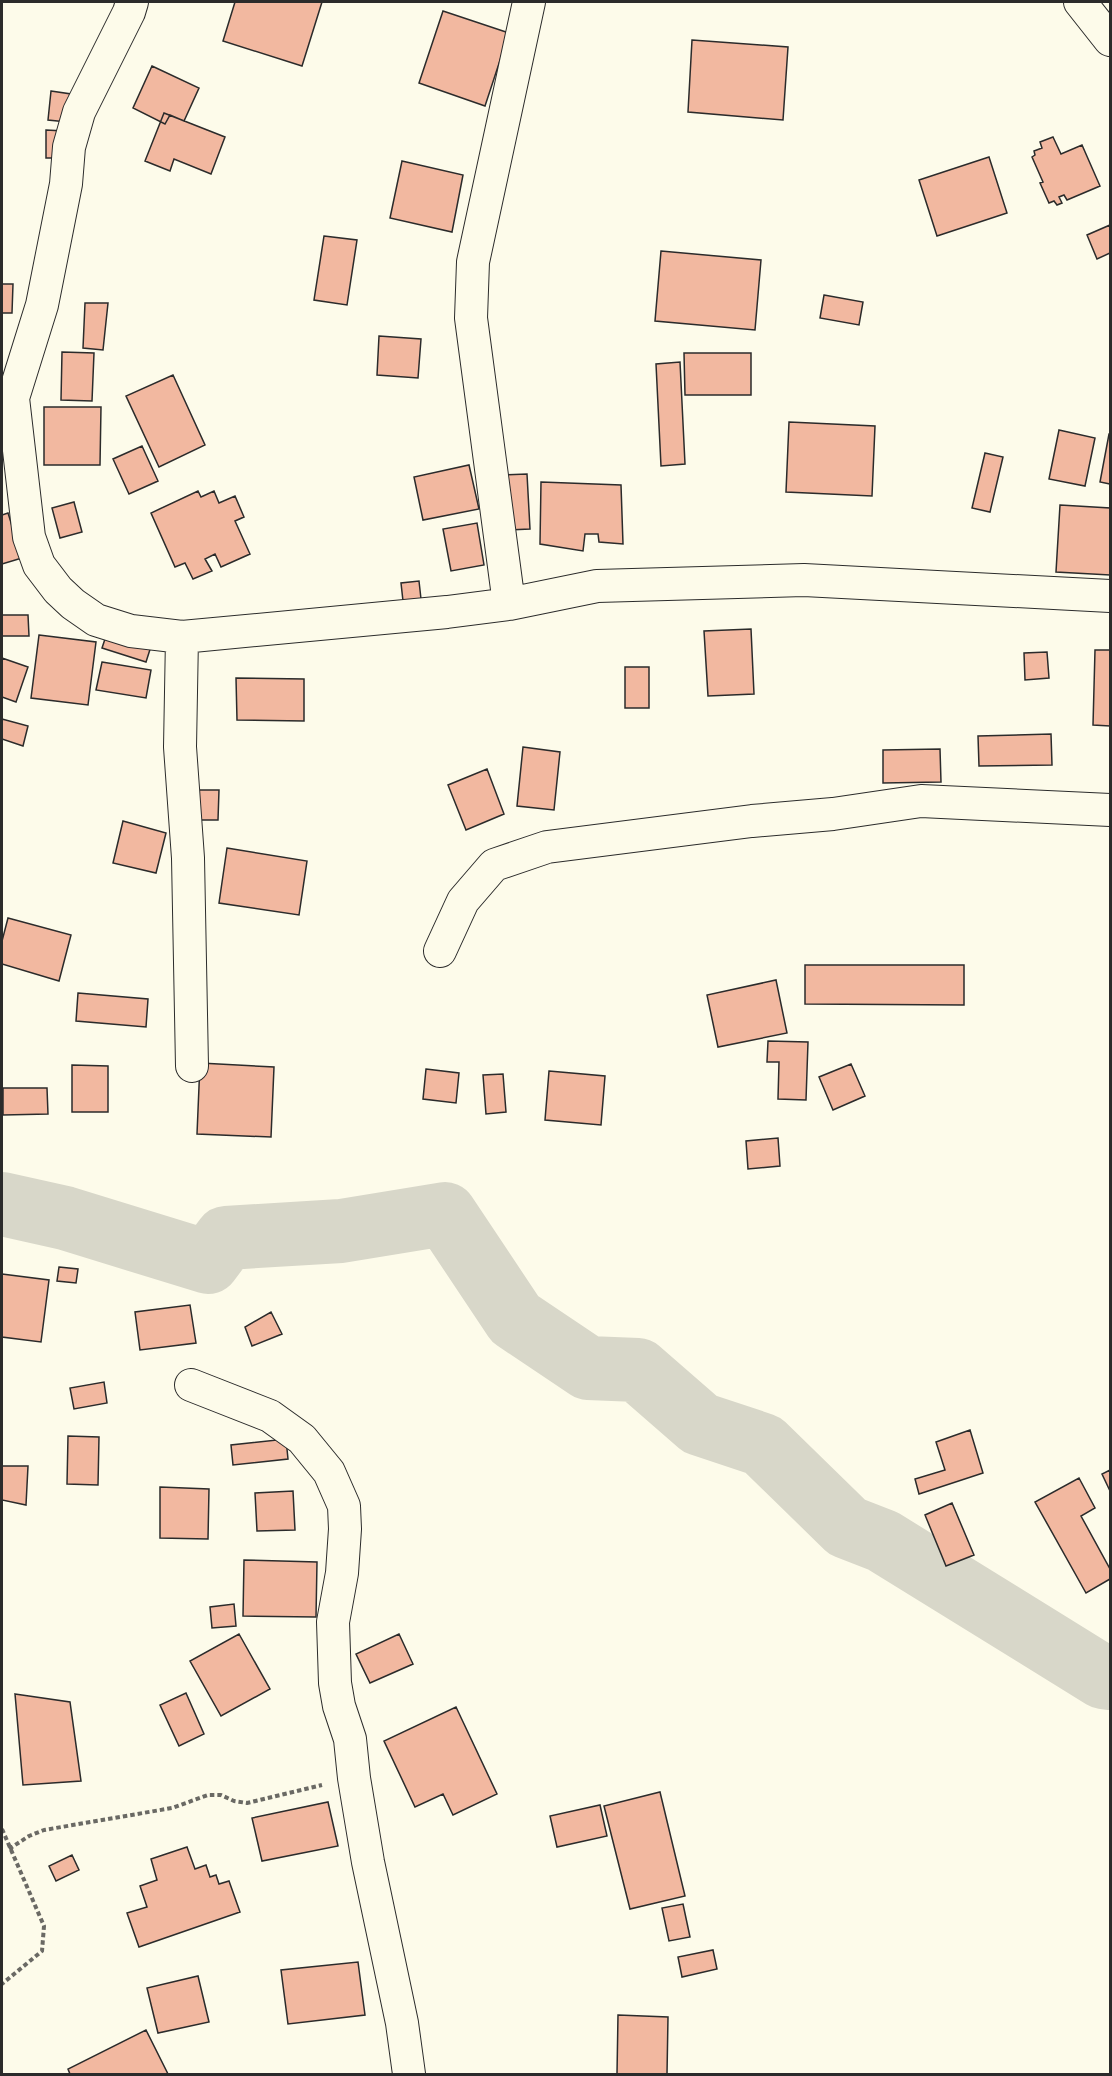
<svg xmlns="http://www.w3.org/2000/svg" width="1112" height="2076" viewBox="0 0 1112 2076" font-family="Figtree,sans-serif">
	<rect width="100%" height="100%" fill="#fdfbea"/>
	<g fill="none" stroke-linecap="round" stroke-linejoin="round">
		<path stroke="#d8d7c9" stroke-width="64" d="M2,1204L65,1218L208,1262L226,1238L341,1231L445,1214L515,1319L588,1368L638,1370L700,1424L763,1445L847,1527L883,1541L1103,1677L1110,1678"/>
	</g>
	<path fill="#f2b8a0" stroke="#2b2b2b" stroke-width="1.5" d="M235,2H322L302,66L223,41Z
		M443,11L509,33L485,106L419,83Z
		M692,40L788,47L783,120L688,112Z
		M152,66L199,88L184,121L170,115L165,124L133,108Z
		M51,91L71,94L67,122L48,120Z
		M164,113L225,137L211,174L174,159L170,171L145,161Z
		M46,130L64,131V158H46Z
		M1053,137L1061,154L1082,145L1100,186L1067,200L1064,195L1059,197L1062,203L1057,205L1054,201L1049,203L1040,183L1043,182L1032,157L1035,155L1034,151L1042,148L1040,142Z
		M989,157L1007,213L937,236L919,180Z
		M402,161L463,175L452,232L390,218Z
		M1110,225V253L1097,259L1087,235Z
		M324,236L357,240L347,305L314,300Z
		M661,251L761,260L755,330L655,321Z
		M2,284H13L12,313H2Z
		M824,295L863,302L859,325L820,318Z
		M85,303H108L103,350L83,348Z
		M379,336L421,339L418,378L377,375Z
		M62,352L94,353L92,401L61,400Z
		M684,353H751V395H685Z
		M680,362L685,464L661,466L656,364Z
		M173,375L205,445L159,467L126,396Z
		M44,407H101L100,465H44Z
		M789,422L875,426L872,496L786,492Z
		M1059,430L1095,438L1085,486L1049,479Z
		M1109,434H1110V484L1100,482Z
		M142,446L158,481L129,494L113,459Z
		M985,453L1003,457L990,512L972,508Z
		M469,465L479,509L423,520L414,477Z
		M527,474L530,529L505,530L502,475Z
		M541,482L621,485L623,544L599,542L598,534H585L583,551L540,544Z
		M198,491L201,497L214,491L219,503L235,496L244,517L235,521L250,554L221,567L215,554L205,559L212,571L193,579L185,563L175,567L151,513Z
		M74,502L82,532L60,538L52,508Z
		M1060,505L1110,508V575L1056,572Z
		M8,513L22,558L2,564V515Z
		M477,523L484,565L451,571L443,529Z
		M419,581L421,599L403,601L401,583Z
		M2,615H28L29,636H2Z
		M109,627L153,640L146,662L102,648Z
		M751,629L754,694L708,696L704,631Z
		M39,635L96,642L88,705L31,698Z
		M1095,650H1110V726L1093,725Z
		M1047,652L1049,678L1025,680L1024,653Z
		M2,658L28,667L16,702L2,697Z
		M102,662L151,670L146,698L96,690Z
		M625,667H649V708H625Z
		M236,678L304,679V721L237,720Z
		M2,719L28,726L23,746L2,739Z
		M1051,734L1052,765L979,766L978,736Z
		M523,747L560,752L554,810L517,806Z
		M940,749L941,782L883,783V750Z
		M487,769L504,814L466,830L448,785Z
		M193,790H219L218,820H193Z
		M123,821L166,833L156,873L113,863Z
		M227,848L307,861L299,915L219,903Z
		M8,918L71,935L59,981L2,964V941Z
		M805,965H964V1005L805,1004Z
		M776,980L787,1033L718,1047L707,995Z
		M78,993L148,999L146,1027L76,1021Z
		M768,1041L808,1042L806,1100L778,1099L779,1062H767Z
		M200,1063L274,1067L271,1137L197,1134Z
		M851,1064L865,1096L833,1110L819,1077Z
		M72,1065L108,1066V1112H72Z
		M426,1069L459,1073L456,1103L423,1099Z
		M549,1071L605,1076L601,1125L545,1120Z
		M503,1074L506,1112L486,1114L483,1075Z
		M3,1088H47L48,1114L3,1115Z
		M778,1138L780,1166L748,1169L746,1141Z
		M59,1267L78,1269L76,1283L57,1281Z
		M2,1274L49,1280L41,1342L2,1337Z
		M190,1305L196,1343L140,1350L135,1312Z
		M271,1312L282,1334L252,1346L245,1327Z
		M104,1382L107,1403L74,1409L70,1388Z
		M970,1430L983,1473L919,1494L915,1479L945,1470L936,1442Z
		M68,1436L99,1437L98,1485L67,1484Z
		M286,1439L288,1459L233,1465L231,1445Z
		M2,1466H28L26,1505L2,1500Z
		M1110,1470V1491L1102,1474Z
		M1079,1478L1095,1508L1081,1516L1110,1569V1579L1086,1593L1035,1502Z
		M160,1487L209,1489L208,1539L160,1538Z
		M293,1491L295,1530L257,1531L255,1493Z
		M952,1503L974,1555L946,1566L925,1515Z
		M244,1560L317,1562L316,1617L243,1616Z
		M234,1604L236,1626L212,1628L210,1607Z
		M239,1634L270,1689L221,1716L190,1661Z
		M399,1634L413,1664L370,1683L356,1654Z
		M186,1693L204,1734L179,1746L160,1705Z
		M15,1694L70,1702L81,1781L23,1785Z
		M456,1707L497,1794L453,1815L443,1794L415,1807L384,1741Z
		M660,1792L685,1896L630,1909L604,1806Z
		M328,1802L338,1846L262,1861L252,1818Z
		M600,1805L607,1836L557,1847L550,1816Z
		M187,1847L195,1869L206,1865L210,1877L216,1875L219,1884L229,1881L240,1912L139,1947L127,1913L147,1907L140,1886L157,1880L151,1859Z
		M72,1855L79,1870L56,1881L49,1866Z
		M683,1904L690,1937L669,1941L662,1908Z
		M713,1950L717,1969L682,1977L678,1957Z
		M358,1962L365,2015L288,2024L281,1970Z
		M198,1976L209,2022L158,2033L147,1988Z
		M618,2015L668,2017L667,2074H617Z
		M146,2030L168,2074H70L68,2069Z"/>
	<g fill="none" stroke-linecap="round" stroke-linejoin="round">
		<defs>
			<path id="street" d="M529,2L473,262L471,318L509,604L597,586L804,580L1110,596
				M1080,2L1110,40
				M13,398L29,537L39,565L58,590L73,604L96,620L131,631L182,637L447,612L509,604
				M2,406L13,398L42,305L66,184L69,147L79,112L129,12L132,2
				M182,637L180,747L188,858L192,1066
				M440,951L463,901L494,865L547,847L752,821L833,814L921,801L1110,810
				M191,1385L270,1416L302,1439L329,1472L344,1506L345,1529L342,1573L333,1622L335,1683L339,1706L350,1739L354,1778L368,1862L402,2023L409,2074"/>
		</defs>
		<use href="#street" stroke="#2b2b2b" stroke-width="34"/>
		<path stroke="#6a6964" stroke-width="4" stroke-dasharray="4.5 3" stroke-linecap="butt" d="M2,1829L44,1926L42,1951L2,1984
			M9,1849L29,1836L44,1830L172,1808L208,1795H221L234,1801L247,1803L322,1785"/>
		<use href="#street" stroke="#fdfbea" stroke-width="32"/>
	</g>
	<rect width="1112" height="2076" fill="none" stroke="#2b2b2b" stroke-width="6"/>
</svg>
